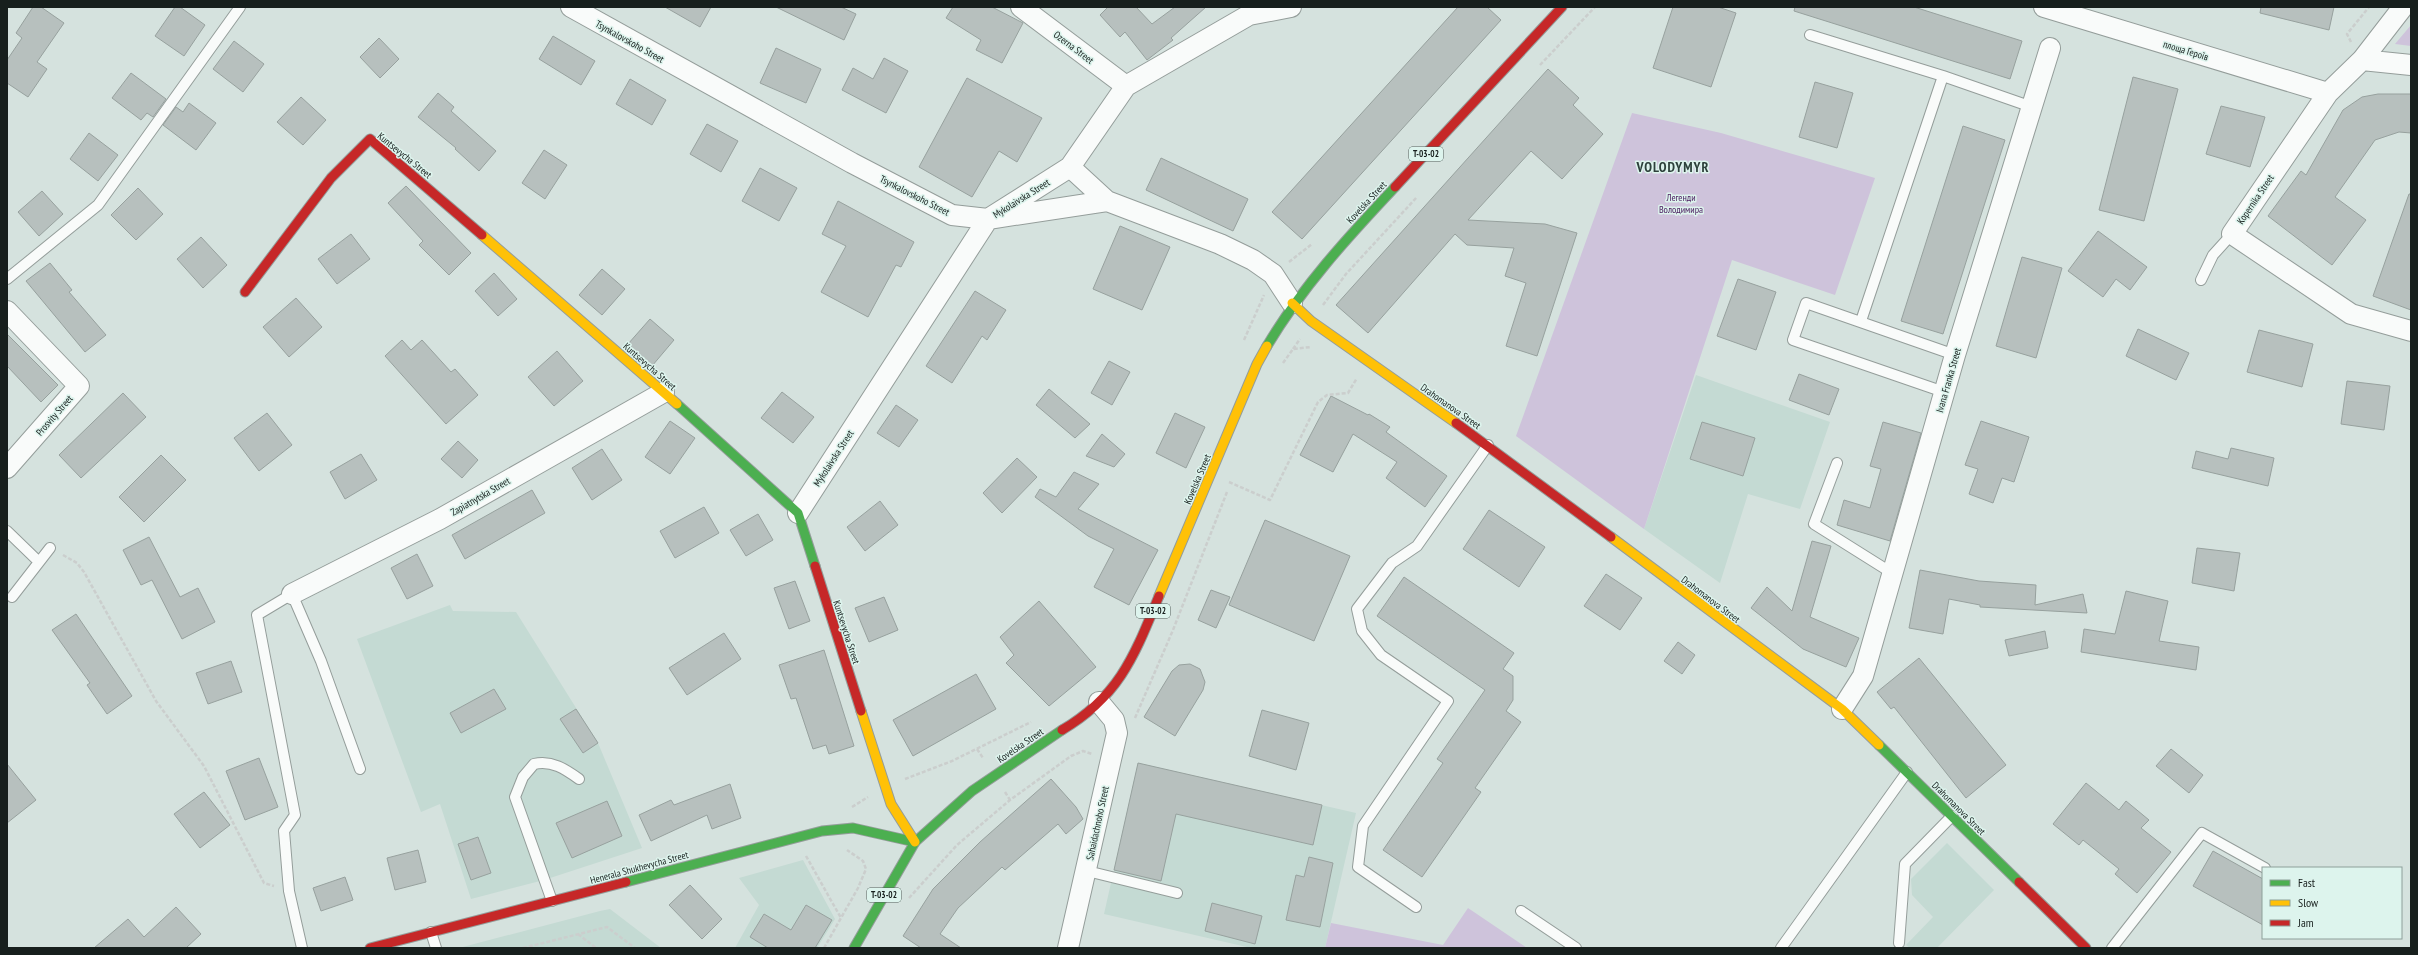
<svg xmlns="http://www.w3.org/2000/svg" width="2418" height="955" viewBox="0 0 2418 955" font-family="'PT Sans Narrow',sans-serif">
	<rect width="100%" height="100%" fill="#d5e2de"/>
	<path fill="#c4dad3" d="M1696,375L1830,422L1800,509L1748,494L1720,583L1644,529Z
		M450,605L453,611L516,612L598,743L642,848L544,880L471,899L440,804L421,812L357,639Z
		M1138,763L1356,813L1325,948H1251L1104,914Z
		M1947,843L1994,890L1937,948H1910L1906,945L1933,917L1912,895L1911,879Z
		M803,860L835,919L817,948H735L759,905L739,878Z
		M610,909L661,948H459L600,911Z"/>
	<path fill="#cec3db" d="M2411,25V46L2395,44Z
		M1632,113L1721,133L1875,178L1835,295L1732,260L1644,529L1516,436Z
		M1468,908L1527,948H1325L1331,923L1443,945Z"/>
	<path fill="#b7c0be" stroke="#97a19e" d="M33,7H41L64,23L37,62L47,69L28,97L7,83V60L22,38L16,33Z
		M175,7H180L205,25L184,56L155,36Z
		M665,7H711L700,27Z
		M776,7H841L856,14L844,40Z
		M953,7H992L1023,23L1002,63L976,50L981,40L946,18Z
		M1108,7H1136L1152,24L1175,7H1206L1171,38L1173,40L1147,60L1125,32L1120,37L1100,15Z
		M1458,7H1487L1501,20L1302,239L1272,212Z
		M1673,7H1718L1736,13L1711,87L1653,68Z
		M1795,7H1914L2022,41L2010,79L1794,11Z
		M2261,7H2334L2329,30L2260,13Z
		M553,36L595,61L581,85L539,59Z
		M379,38L399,59L380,78L360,57Z
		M234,41L264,64L243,92L213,69Z
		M776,48L821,69L806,103L760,83Z
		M884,58L908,71L886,113L842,90L853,68L873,79Z
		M1548,69L1579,98L1573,105L1603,134L1562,179L1531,151L1468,220L1545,224L1577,233L1537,356L1506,346L1526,283L1505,276L1514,248L1467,245L1455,234L1368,333L1336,305Z
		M131,73L166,99L153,117L147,113L141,120L112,98Z
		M2133,77L2178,89L2144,221L2099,210Z
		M967,78L1042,118L1017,162L999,151L972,197L919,167Z
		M630,79L666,100L652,125L616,104Z
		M1815,82L1853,93L1837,148L1799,137Z
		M438,93L454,107L451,111L496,151L479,171L455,149L456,148L418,117Z
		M2378,94H2411V133L2399,132L2375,140L2335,197L2366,220L2332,265L2268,216L2301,171L2306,175L2343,110L2362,97Z
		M301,97L326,120L303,145L277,122Z
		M189,103L216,123L196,150L163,125L176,107L183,112Z
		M2221,106L2265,117L2250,167L2206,154Z
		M707,124L738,141L721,172L690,154Z
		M1963,126L2005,140L1943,334L1901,321Z
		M89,133L118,155L98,181L70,159Z
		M544,150L567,165L545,199L522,183Z
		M1161,158L1248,199L1233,231L1146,190Z
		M760,168L797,188L779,221L742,201Z
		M406,186L471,253L449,275L419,245L423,241L388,203Z
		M138,188L163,214L136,240L111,215Z
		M42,191L63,214L39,236L18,212Z
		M2409,194H2411V310L2373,296Z
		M838,201L914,242L901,267L896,265L868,317L821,292L846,246L822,234Z
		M1120,226L1170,247L1142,310L1093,289Z
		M2098,231L2147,267L2130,290L2116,279L2103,297L2068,271Z
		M351,234L370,259L337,284L318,259Z
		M201,237L227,265L203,288L177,259Z
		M2022,257L2062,268L2036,358L1996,346Z
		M50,263L72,290L69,292L106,335L85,352L26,281Z
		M602,269L625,289L602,315L579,295Z
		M494,273L517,299L498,316L475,291Z
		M1738,279L1776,292L1756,350L1717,336Z
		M975,291L1006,310L987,340L982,336L952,383L926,366Z
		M296,298L322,327L289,357L263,327Z
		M650,319L674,340L652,366L628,344Z
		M2138,329L2189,353L2176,380L2126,356Z
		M2259,330L2313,344L2302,387L2247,372Z
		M7,334L58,385L41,402L7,366Z
		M402,340L411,350L422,340L451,372L455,369L478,395L446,424L385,356Z
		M557,351L583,381L554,406L528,377Z
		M1109,361L1130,372L1112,405L1091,393Z
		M1799,374L1839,389L1829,415L1789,400Z
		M2347,381L2390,386L2384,430L2341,424Z
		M1049,389L1090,424L1075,438L1036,405Z
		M782,392L814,417L793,443L761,418Z
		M123,393L146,417L81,478L59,455Z
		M1331,396L1368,415L1369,414L1390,427L1386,432L1447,476L1425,507L1386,478L1397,462L1353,434L1333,472L1300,455Z
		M896,405L918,420L899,447L877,433Z
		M267,413L292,445L259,471L234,438Z
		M1175,413L1205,427L1186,468L1156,453Z
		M670,421L695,438L670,474L645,457Z
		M1981,421L2029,437L2014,482L2002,478L1993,503L1969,494L1978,469L1965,465Z
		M1702,422L1755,438L1743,476L1690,459Z
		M1883,422L1921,433L1890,541L1837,525L1844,500L1870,508L1881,469L1870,466Z
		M1102,434L1125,454L1114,467L1086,456Z
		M458,441L478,460L462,478L441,459Z
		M2231,448L2274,458L2268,486L2192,468L2196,451L2228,459Z
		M602,449L622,480L592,500L572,468Z
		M361,454L377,480L345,499L330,472Z
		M161,455L186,480L144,522L119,497Z
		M1017,458L1037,477L1002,513L983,493Z
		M1074,472L1099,484L1078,509L1158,550L1129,605L1094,587L1114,549L1088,536L1035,497L1040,489L1056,497Z
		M532,490L545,513L465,559L452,535Z
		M880,501L898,525L865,551L847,527Z
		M704,507L719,533L675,558L660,531Z
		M1489,510L1545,547L1519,587L1463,549Z
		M758,514L773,540L746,556L730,530Z
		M1265,520L1350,556L1314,641L1229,605Z
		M149,537L180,597L198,588L215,622L182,639L152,580L141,585L123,550Z
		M1812,541L1831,546L1810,617L1859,638L1846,667L1803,649L1751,608L1767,587L1792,611Z
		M2197,548L2240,553L2234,591L2192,583Z
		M417,554L433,586L407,599L391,568Z
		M1920,570L1979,581L2036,585L2035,605L2083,594L2087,613L1980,607V605L1949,599L1943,634L1909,628Z
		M1606,574L1642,598L1620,630L1584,606Z
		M1404,577L1514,653L1503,669L1513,676V700L1506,711L1521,722L1475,788L1481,792L1422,877L1383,850L1443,763L1437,759L1485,690L1377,616Z
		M795,581L810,621L789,629L774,588Z
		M1211,590L1230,597L1216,628L1198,620Z
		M2126,591L2168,601L2159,641L2199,647L2196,670L2081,652L2084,629L2115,634Z
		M884,597L898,630L869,642L855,608Z
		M1039,601L1096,667L1049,706L1006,663L1014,655L1000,637Z
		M76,614L132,696L107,714L87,685L90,683L52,630Z
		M2045,631L2048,648L2009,656L2005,640Z
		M724,633L741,659L687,695L669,668Z
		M1678,642L1695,655L1682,674L1664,661Z
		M824,650L854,746L829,754L826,745L813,749L796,698L791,699L779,665Z
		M1919,658L2006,765L1966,798L1894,707L1891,709L1877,692Z
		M231,661L242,692L208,704L196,673Z
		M1190,664L1200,669L1205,682L1203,690L1175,736L1144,717L1172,671L1179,665Z
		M976,674L996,709L913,756L893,720Z
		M494,689L506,709L461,733L450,713Z
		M576,709L598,743L583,753L560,719Z
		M1262,710L1309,723L1296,770L1249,756Z
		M2171,749L2203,775L2189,793L2156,766Z
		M259,758L278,807L245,820L226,771Z
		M1138,763L1322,805L1313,845L1176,814L1161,881L1114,870Z
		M7,764L36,800L7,823Z
		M1051,779L1076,807L1083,819L1066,834L1058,824L1005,870L1002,867L958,908L940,934L961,948H921L903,936L933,889L980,842Z
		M2086,783L2119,810L2126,801L2149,820L2141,828L2171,852L2137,893L2115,874L2119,869L2083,840L2079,845L2053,824Z
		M730,784L741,818L712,829L707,815L651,841L639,815L671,800L674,805Z
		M204,792L230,825L200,848L174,814Z
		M607,801L622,836L572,858L556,823Z
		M478,837L491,873L471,880L458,844Z
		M418,850L426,882L395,890L387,858Z
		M2213,851L2263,879V925L2193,886Z
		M1309,857L1333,863L1320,927L1286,920L1296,875L1304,877Z
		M345,877L353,900L321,911L313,888Z
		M690,885L722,919L702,939L669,905Z
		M1212,903L1262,916L1255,944L1205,931Z
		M806,905L832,920L815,948H768L750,937L764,914L791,930Z
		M176,907L201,934L186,948H94L128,919L144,937Z"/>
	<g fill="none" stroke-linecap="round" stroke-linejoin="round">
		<defs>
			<path id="lane" d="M1810,35L1943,76L2032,107
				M7,279L98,205L240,7
				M2201,280L2213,255L2232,234
				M1861,321L1943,76
				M1944,392L1793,340L1806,303L1955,355
				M1837,463L1814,524L1892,573
				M7,531L38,561
				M12,597L50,548
				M1087,871L1177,893
				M552,901L515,797L523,777L534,764C552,760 565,769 579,779
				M1416,907L1358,867L1363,826L1448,701L1381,655L1362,631L1357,609L1392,563L1417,546L1488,445
				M1521,911L1576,948
				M431,932L436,948
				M1899,943L1905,864L1952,816
				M302,948L289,891L284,831L295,815L257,615L292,594L321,661L360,769
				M1781,948L1907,772
				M2112,948L2202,833L2265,868"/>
			<path id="street" d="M571,7L852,163L952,215L988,219L1107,201L1220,244L1253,260L1273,274L1292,303
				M1021,7L1126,86
				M2044,7L2328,93
				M2403,7L2362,60L2328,93L2232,234L2351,314L2411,331
				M2362,60L2411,65
				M1070,167L1107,201
				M7,311L79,386L7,468
				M798,513L988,219L1070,167L1126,86L1249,15L1291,7
				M292,594L440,519L664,392
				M1842,709L1863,676L1955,355L2050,48
				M1068,948L1117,733L1114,720L1099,702"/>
			<path id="fast" d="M1267,346C1302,287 1348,237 1395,187
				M677,404L798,513L815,566
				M1879,745L2019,882
				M626,882L822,831L853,828L915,842
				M854,948L915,842L972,791L1062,730"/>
			<path id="slow" d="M482,235L677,404
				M1292,303L1311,321L1456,423
				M1611,537L1842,709L1879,745
				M1159,596L1257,364L1267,346
				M861,711L891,804L915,842"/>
			<path id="jam" d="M1395,187L1562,7
				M245,292L331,178L370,139L482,235
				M1456,423L1611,537
				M815,566L861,711
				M1062,730C1120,696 1135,654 1159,596
				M2019,882L2086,948
				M370,948L626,882"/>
		</defs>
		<use href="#lane" stroke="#949d9a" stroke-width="12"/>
		<use href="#street" stroke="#949d9a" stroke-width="22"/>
		<use href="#fast" stroke="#949d9a" stroke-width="11"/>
		<use href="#slow" stroke="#949d9a" stroke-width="11"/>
		<use href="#jam" stroke="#949d9a" stroke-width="11"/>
		<path stroke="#cbcecd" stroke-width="2.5" stroke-dasharray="4 2" stroke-linecap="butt" d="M2351,42L2347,34L2369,7
			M1540,65L1595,7
			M1289,262L1312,244
			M1323,305L1346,274L1417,197
			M1244,340L1264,295
			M1293,349L1300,339
			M1283,363L1293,349L1311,347
			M1229,482L1270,500L1318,402L1327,395L1348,393L1357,378
			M63,555L77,563L84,572L156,701L204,766L264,883L274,886
			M1135,718L1173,630L1227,492
			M977,749L983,758
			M905,779L952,761L1031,722
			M1005,792L1010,800
			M852,807L868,797
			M806,856L841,918
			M909,898L957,845L1010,800L1071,756L1083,751L1092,754
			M578,934L596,948
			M523,948L607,927L635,948
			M824,948L858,888L866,869L863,861L847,850"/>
		<use href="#lane" stroke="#f9fbfa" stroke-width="10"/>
		<use href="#street" stroke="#f9fbfa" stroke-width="20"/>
		<use href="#fast" stroke="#4caf50" stroke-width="9"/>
		<use href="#slow" stroke="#ffc107" stroke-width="9"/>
		<use href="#jam" stroke="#c62828" stroke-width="9"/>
	</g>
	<g text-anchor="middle" stroke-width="3" stroke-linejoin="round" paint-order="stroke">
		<g fill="#ddf4ed" stroke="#525f5b" stroke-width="1">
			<rect x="1409" y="147" width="34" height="14" rx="3"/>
			<rect x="1136" y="604" width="34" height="14" rx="3"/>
			<rect x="867" y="888" width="34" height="14" rx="3"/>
		</g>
		<g font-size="9" font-weight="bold" fill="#171f1d">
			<text x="1426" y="157">Т-03-02</text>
			<text x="1153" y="614">Т-03-02</text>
			<text x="884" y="898">Т-03-02</text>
		</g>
		<g font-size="10" fill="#171f1d" stroke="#ddf4ed">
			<text transform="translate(630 41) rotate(29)" y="4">Tsynkalovskoho Street</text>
			<text transform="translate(1074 47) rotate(37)" y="4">Ozerna Street</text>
			<text transform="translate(2186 50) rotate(17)" y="4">площа Героїв</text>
			<text transform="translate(405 155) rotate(39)" y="4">Kuntsevycha Street</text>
			<text transform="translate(915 195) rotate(27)" y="4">Tsynkalovskoho Street</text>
			<text transform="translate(1021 198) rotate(-32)" y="4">Mykolaivska Street</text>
			<text transform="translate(2255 199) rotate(-56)" y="4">Kopernika Street</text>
			<text transform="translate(1366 202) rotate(-47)" y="4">Kovelska Street</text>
			<text transform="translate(650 366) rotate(41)" y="4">Kuntsevycha Street</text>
			<text transform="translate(1948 380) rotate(-74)" y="4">Ivana Franka Street</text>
			<text transform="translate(1451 406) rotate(35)" y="4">Drahomanova Street</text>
			<text transform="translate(54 415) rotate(-49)" y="4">Prosvity Street</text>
			<text transform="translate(833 458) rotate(-57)" y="4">Mykolaivska Street</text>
			<text transform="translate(1197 479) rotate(-67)" y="4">Kovelska Street</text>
			<text transform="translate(480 496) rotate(-30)" y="4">Zapiatnytska Street</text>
			<text transform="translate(1711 599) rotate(37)" y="4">Drahomanova Street</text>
			<text transform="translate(847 632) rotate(72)" y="4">Kuntsevycha Street</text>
			<text transform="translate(1020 745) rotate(-34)" y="4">Kovelska Street</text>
			<text transform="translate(1959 808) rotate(45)" y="4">Drahomanova Street</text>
			<text transform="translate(1097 823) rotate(-78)" y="4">Sahaidachnoho Street</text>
			<text transform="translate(639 867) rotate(-15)" y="4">Henerala Shukhevycha Street</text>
		</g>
		<g font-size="10" fill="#491a5e" stroke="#ddf4ed">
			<text x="1681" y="201">Легенди<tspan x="1681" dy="12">Володимира</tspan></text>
		</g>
		<g font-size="14" font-weight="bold" letter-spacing="1" fill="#2d403b" stroke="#ddf4ed">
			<text x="1673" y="172">VOLODYMYR</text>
		</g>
	</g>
	<rect width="2418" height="955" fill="none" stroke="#171f1d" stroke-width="16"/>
	<rect x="2262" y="867" width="140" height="72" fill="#ddf4ed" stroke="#8e9f9a"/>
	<rect x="2270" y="880" width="20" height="6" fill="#4caf50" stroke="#8e9f9a"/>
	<text x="2298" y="887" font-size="12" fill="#171f1d">Fast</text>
	<rect x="2270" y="900" width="20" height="6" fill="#ffc107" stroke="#8e9f9a"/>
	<text x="2298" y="907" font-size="12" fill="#171f1d">Slow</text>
	<rect x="2270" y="920" width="20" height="6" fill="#c62828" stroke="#8e9f9a"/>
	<text x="2298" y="927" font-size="12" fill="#171f1d">Jam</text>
</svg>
